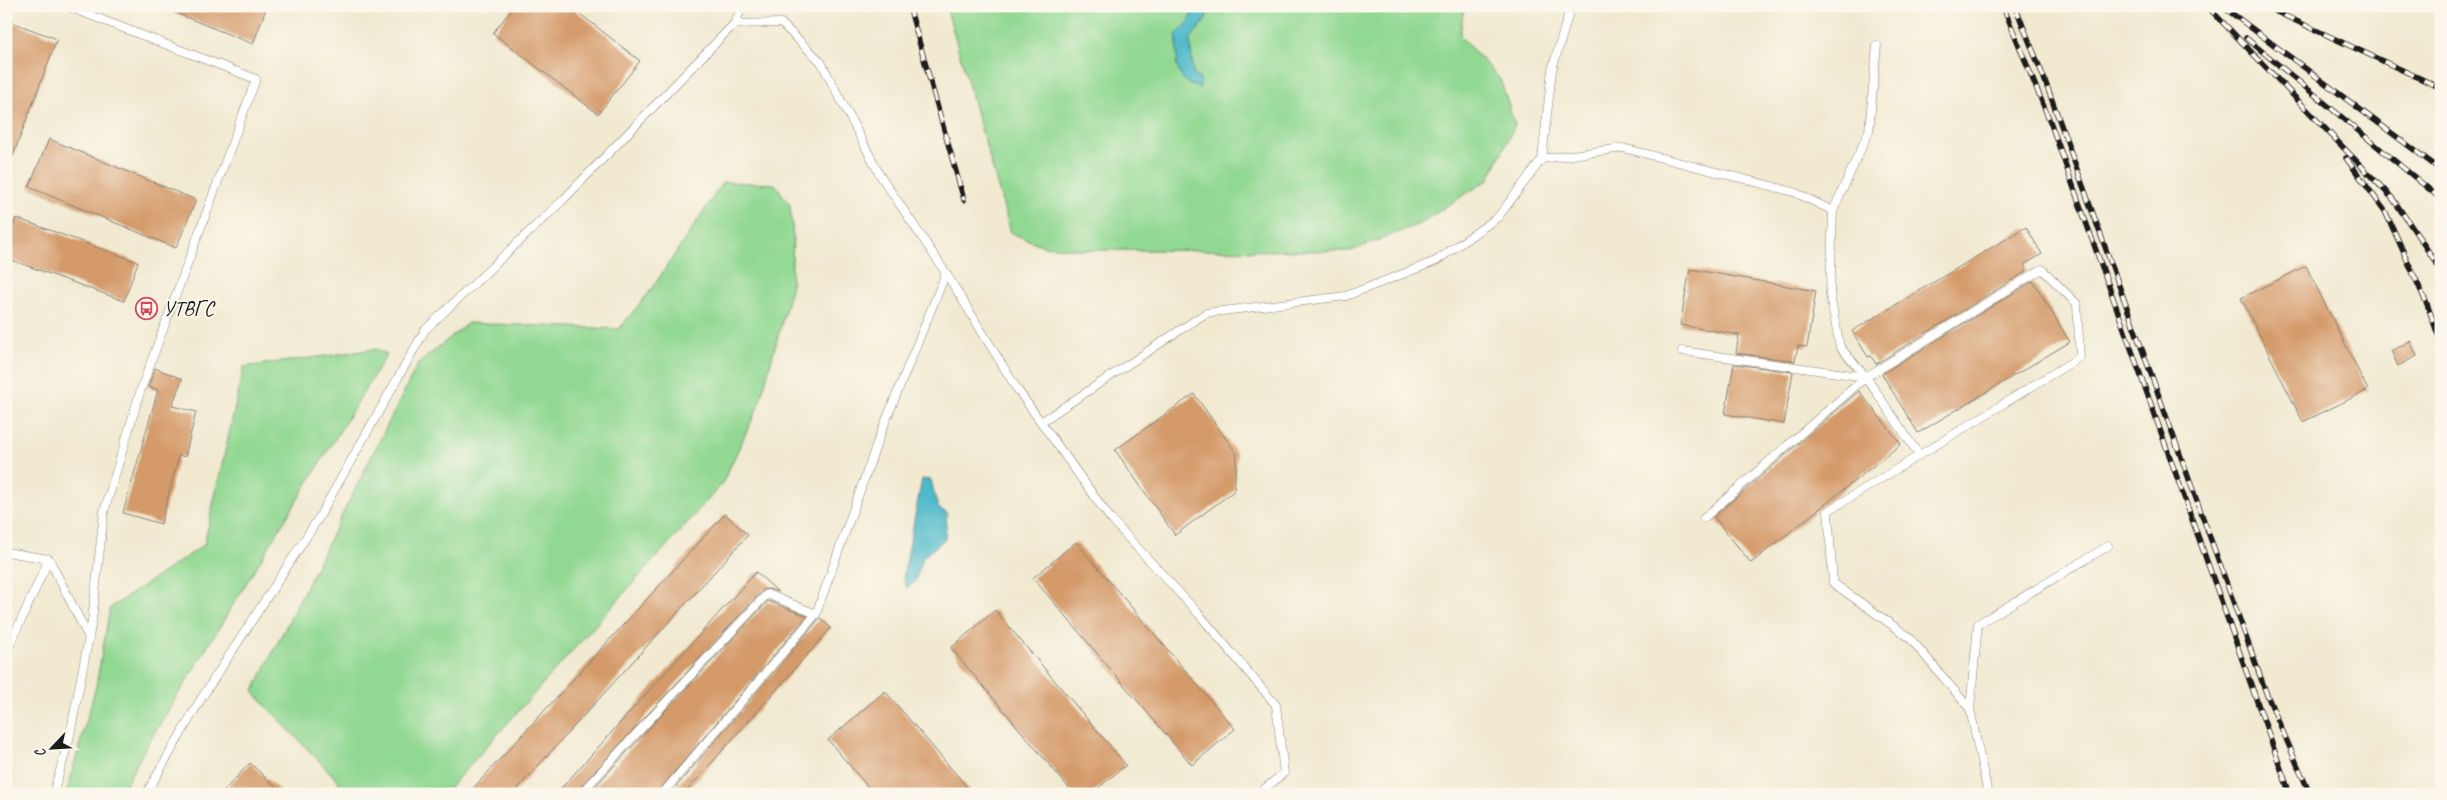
<svg xmlns="http://www.w3.org/2000/svg" width="2447" height="800" viewBox="0 0 2447 800" font-family="Caveat,sans-serif">
	<rect width="100%" height="100%" fill="#fbf7ec"/>
	<filter id="ink" filterUnits="userSpaceOnUse"><feTurbulence type="fractalNoise" baseFrequency=".02" numOctaves="2"/><feDisplacementMap in="SourceGraphic" scale="10" xChannelSelector="R" yChannelSelector="G"/><feConvolveMatrix kernelMatrix="1 2 1 2 8 2 1 2 1" color-interpolation-filters="sRGB"/></filter>
	<filter id="wash" filterUnits="userSpaceOnUse"><feTurbulence type="fractalNoise" baseFrequency=".0096" numOctaves="4" result="noise"/><feDisplacementMap in="SourceGraphic" scale="20" xChannelSelector="R" yChannelSelector="G"/><feGaussianBlur stdDeviation="1.12" result="paint"/><feColorMatrix in="noise" values="0 0 0 0 0 0 0 0 0 0 0 0 0 0 0 0 0 1.4 0 .05"/><feComposite in="paint" operator="in"/></filter>
	<g filter="url(#wash)">
		<rect width="100%" height="100%" fill="#f1e9d0"/>
		<path fill="#91d892" stroke="#567a57" d="M946,6H1194L1189,22L1176,35L1179,53L1176,64L1193,74L1190,39L1206,20L1208,6H1464L1460,36L1500,79L1515,125L1489,179L1419,224L1351,251L1086,250L1044,246L1011,233Z
			M723,182L775,184L790,205L793,238L791,289L759,405L722,484L444,794H331L340,783L253,692L418,364L468,323L619,329L651,290Z
			M376,349L387,354L144,750L121,794H66L96,686L110,608L204,545L244,367Z"/>
		<path fill="#4ebaca" stroke="#356b73" d="M1194,6H1208L1206,19L1190,39L1193,74L1200,79V88C1169,80 1180,59 1176,35L1189,22Z
			M922,479L931,480L938,508L947,513L945,539L923,557L915,582L907,588L903,578Z"/>
		<g id="blocks">
			<path fill="#d49a69" d="M158,6H267L253,44Z
				M514,6H570L640,61L598,114L493,33Z
				M6,20L57,39L8,169H6Z
				M49,139L196,200L176,248L29,187Z
				M16,218L138,262L124,301L6,258V230L11,232Z
				M2026,227L2042,254L2024,265L2027,271L1876,364L1871,356L1868,357L1852,331Z
				M2306,266L2368,390L2303,422L2241,298Z
				M1690,269L1816,291L1807,347L1798,346L1795,361L1736,353L1739,335L1680,325Z
				M2033,281L2070,342L1918,433L1882,374Z
				M2410,341L2417,356L2398,366L2391,351Z
				M1734,364L1793,372L1784,424L1725,414Z
				M155,368L182,379L172,406L196,412L185,457L179,455L161,524L123,513L158,390L148,387Z
				M1859,391L1901,444L1751,563L1714,517Z
				M1194,394L1237,454L1234,491L1175,535L1115,450Z
				M725,514L748,535L527,778L513,794H468Z
				M1076,542L1235,729L1192,765L1033,578Z
				M756,572L778,592L769,589L763,590L574,794H556Z
				M768,601L807,616L656,794H588Z
				M995,610L1126,765L1091,794H1074L951,648Z
				M820,618L831,628L684,794H670Z
				M885,691L973,794H874L828,740Z
				M250,763L283,794H221Z"/>
		</g>
	</g>
	<g filter="url(#ink)">
		<use href="#blocks" fill-opacity="0" stroke="#868276" stroke-width="1"/>
		<g fill="none" stroke-linecap="round" stroke-linejoin="round">
			<defs>
				<path id="lane" d="M734,24L781,23L821,62L880,175L946,273L1017,389L1110,518L1198,613L1276,705L1284,773L1258,794
					M1877,45L1869,131L1833,211L1830,295L1840,347L1866,377L1919,455
					M1542,159L1552,70L1571,6
					M1682,351L1866,377
					M1041,422L1206,313L1346,296L1436,261L1498,217L1542,159L1623,148L1794,192L1833,211
					M1704,518L1866,377L2042,269L2077,304L2080,357L1828,511L1833,583L1909,637L1970,709
					M6,552L49,559
					M6,653L49,559L89,638
					M53,794L69,740L92,621L104,512L141,389L256,79L66,6
					M146,794L201,699L318,519L425,330L562,201L734,24L743,6
					M580,794L767,594L816,614
					M662,794L816,614L880,435L946,273
					M1988,794L1970,709L1978,624L2108,546"/>
			</defs>
			<use href="#lane" stroke="#868276" stroke-width="9"/>
			<use href="#lane" stroke="#fff" stroke-width="8"/>
			<defs>
				<path id="rail" d="M909,6L964,200
					M2003,6L2051,124L2290,794
					M2015,6L2044,78L2267,695L2310,794
					M2207,6L2393,199L2441,270
					M2222,6L2441,170
					M2264,6L2441,88
					M2246,38L2441,199
					M2346,158L2385,211L2427,304L2441,343"/>
			</defs>
			<use href="#rail" stroke="#1c1c1c" stroke-width="5.5"/>
			<use href="#rail" stroke="#fbf7ec" stroke-width="4" stroke-dasharray="11" stroke-linecap="butt"/>
		</g>
	</g>
	<defs>
		<symbol id="bus-ring" viewBox="-11 -11 22 22"><circle r="9.5" fill="#fbf7ec" stroke="#d1495b" stroke-width="1.5"/><path d="M-5-6H5V4H4V6H2V4H-2V6H-4V4H-5ZM-3.5-4V0h7V-4ZM-3.5 1.2v1.5H-2V1.2ZM2 1.2v1.5H3.5V1.2Z" fill="#d1495b"/></symbol>
	</defs>
	<g fill-rule="evenodd">
		<use href="#bus-ring" x="134" y="296" width="25" height="25"/>
	</g>
	<g text-anchor="middle" stroke-width="4" stroke-linejoin="round" paint-order="stroke">
		<g font-size="21" fill="#1c1c1c" stroke="#fbf7ec" text-anchor="start">
			<text x="163" y="315">УТВГС</text>
		</g>
	</g>
	<rect width="2447" height="800" fill="none" stroke="#fbf7ec" stroke-width="25"/>
	<g transform="translate(52 748) rotate(245)" stroke="#fbf7ec" stroke-width="4" paint-order="stroke">
	<path d="M0-4L9 19L0 12L-9 19Z" fill="#1c1c1c"/>
	<text y="-8" font-size="14" font-weight="bold" text-anchor="middle" fill="#1c1c1c">С</text>
	</g>
</svg>
